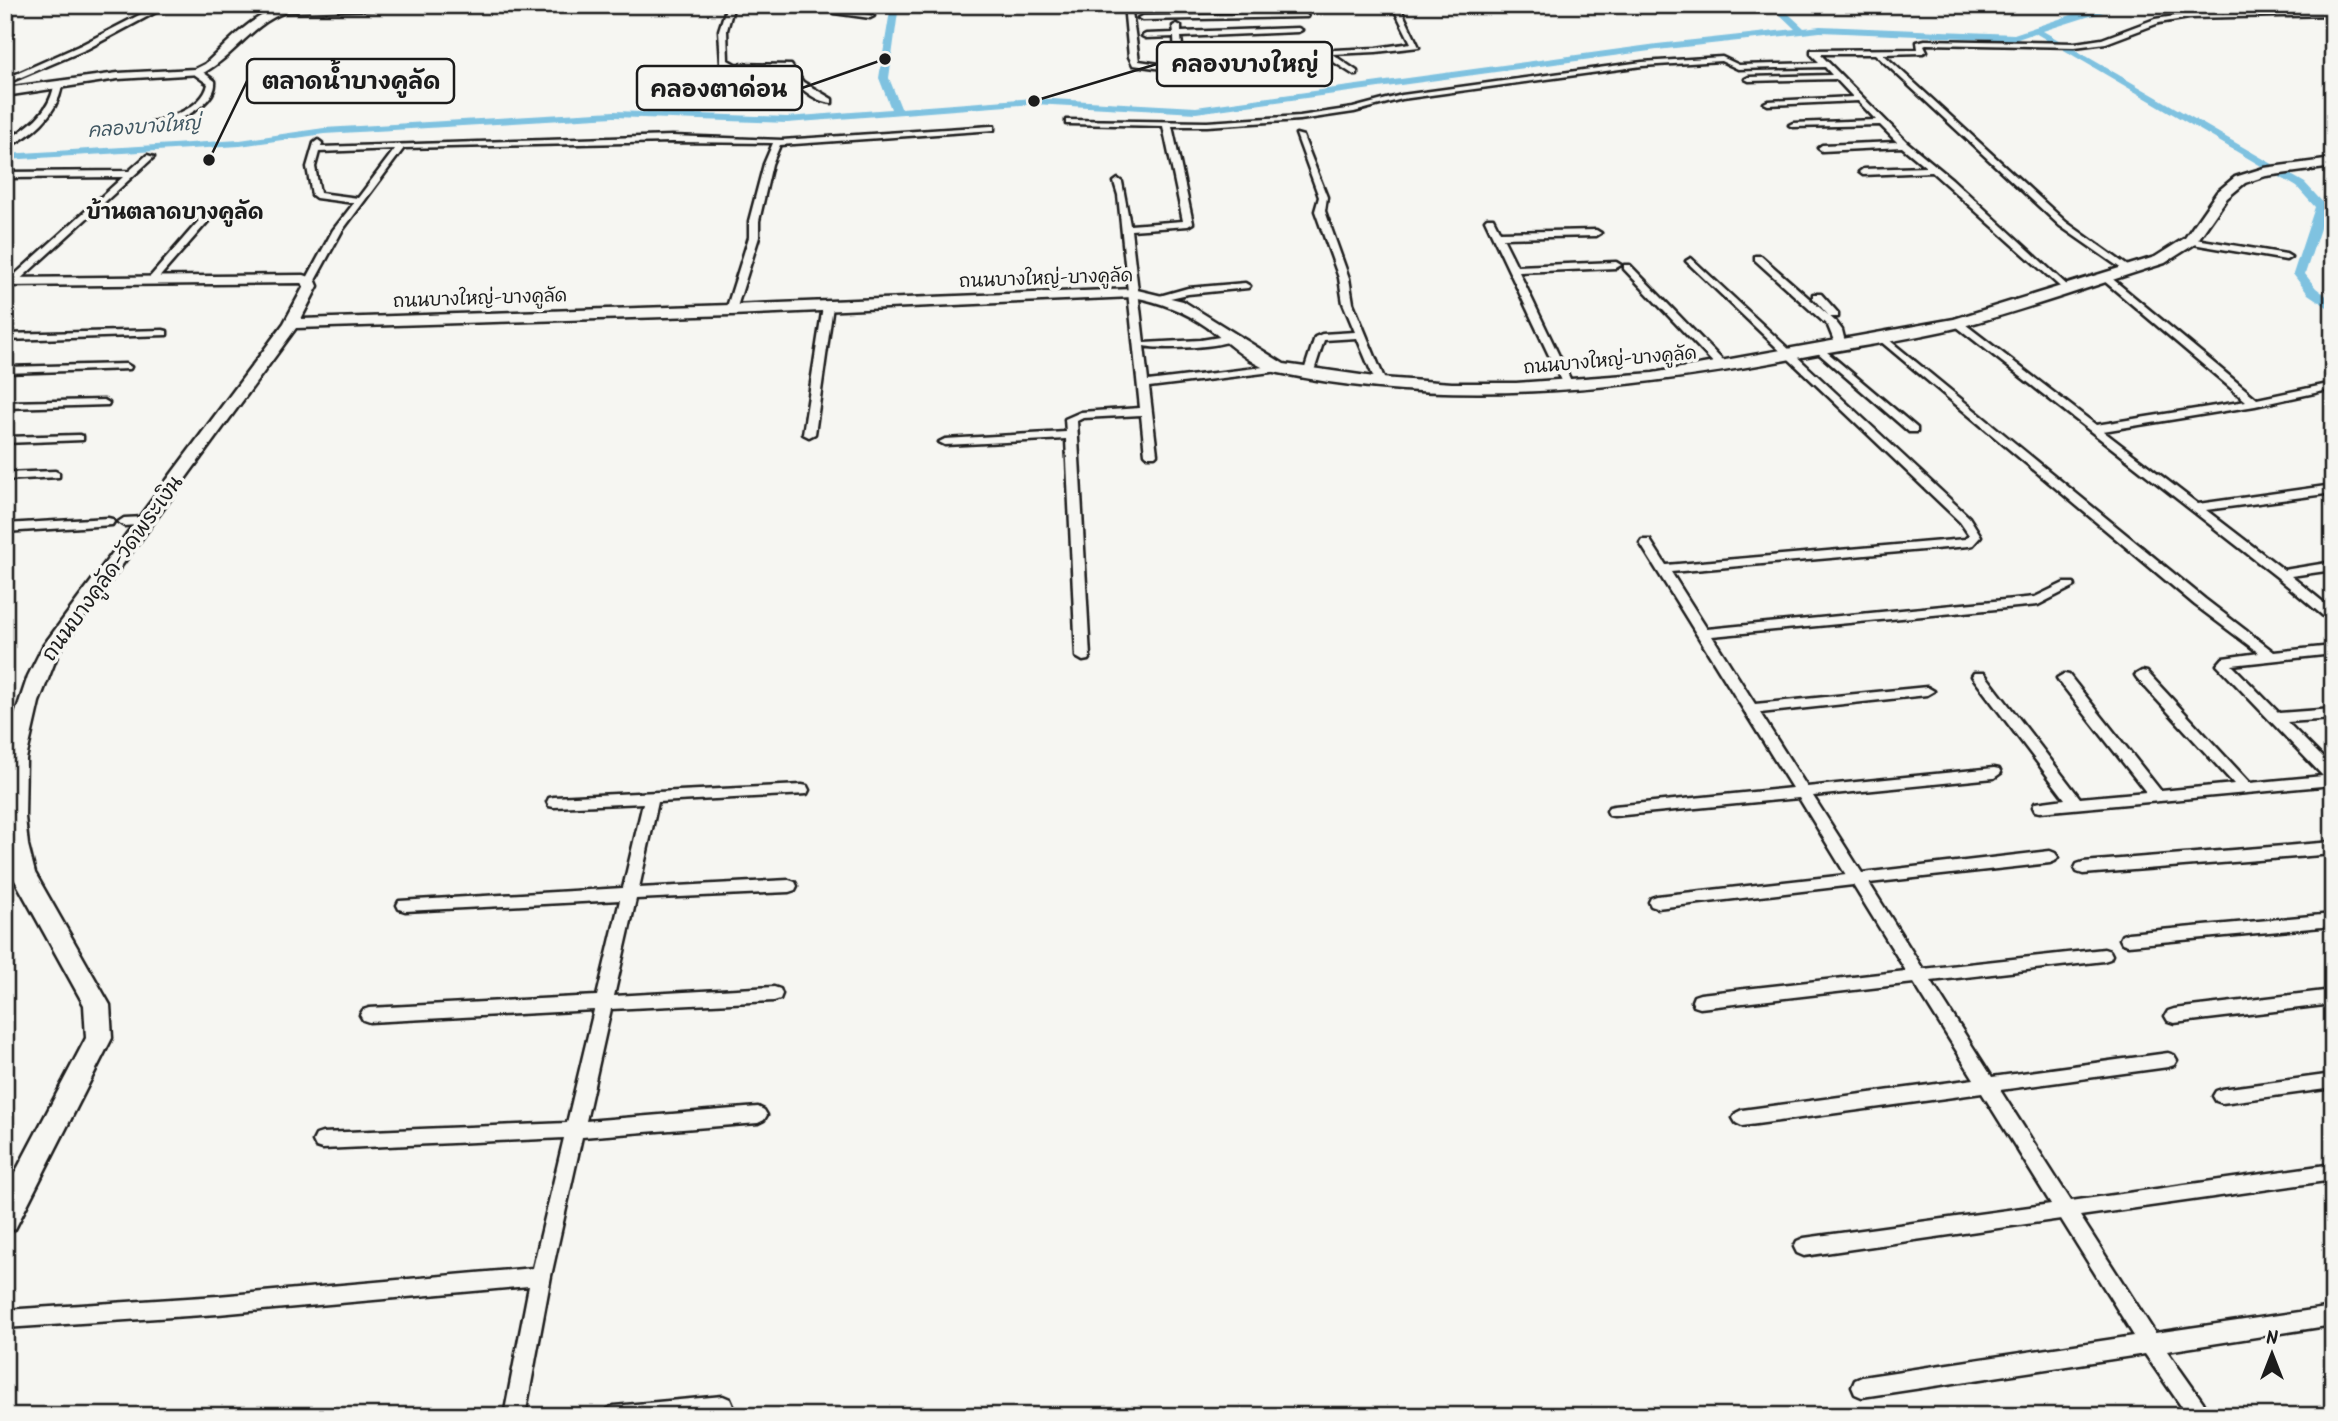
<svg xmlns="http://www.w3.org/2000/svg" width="2338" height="1421" viewBox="0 0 2338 1421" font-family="Kalam,'Playpen Sans Thai',sans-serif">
	<rect width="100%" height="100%" fill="#f6f6f2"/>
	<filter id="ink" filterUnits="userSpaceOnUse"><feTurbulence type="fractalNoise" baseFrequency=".0143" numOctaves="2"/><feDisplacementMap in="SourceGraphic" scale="14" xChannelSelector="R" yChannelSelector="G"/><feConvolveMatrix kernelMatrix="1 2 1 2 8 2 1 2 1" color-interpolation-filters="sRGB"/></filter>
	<g filter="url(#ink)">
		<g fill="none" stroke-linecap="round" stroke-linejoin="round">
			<path fill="#7fc2e0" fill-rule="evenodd" d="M891,5H899L889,78L901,108L1034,98L1196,107L1657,44L1795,29L1770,5H1779L1804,28L1820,26L2014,34L2083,11L2108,5H2125L2043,31L2305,183L2327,207L2305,274L2316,288L2333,301V311L2308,294L2293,274L2315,207L2297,187L2035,33L2015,40L1820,32L1657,50L1196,113L1034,104L787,123L614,117L324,134L240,146L5,160V154L240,140L324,128L614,111L787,117L891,109L879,78Z
				M2252,5H2266L2262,8Z"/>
			<defs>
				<path id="street" d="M162,5H169L164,9L160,7Z
					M727,5H734L727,30L728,60L735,64L791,65L803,82L832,99V103C814,102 794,84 785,69L734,68L721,63L719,30Z
					M834,5H841V9L874,16L870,18L834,13Z
					M1124,5H1131L1139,61L1200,70L1282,63L1286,65L1282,67L1200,74L1133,65L1129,57Z
					M1392,5H1399L1419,47L1376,52L1332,54L1357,71V75H1354L1323,55L1293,56L1289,54L1293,52L1376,48L1411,43Z
					M151,9L158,11L87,49L5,84V79L81,45Z
					M2333,11V15L2189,18L2159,23L2106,43L2075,47L1926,44L1924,45L1927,51L1923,53L1883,54L2066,222L2132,269L2134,271L2129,274L2060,226L1875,54H1820L1907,142L1952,179L2069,287V291L2066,292L1932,172L1863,175L1859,172L1863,169L1926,167L1902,147L1822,151L1818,148L1822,145L1897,142L1880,125L1793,127L1789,125L1793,123L1876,120L1858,101L1768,105L1764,103L1768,101L1853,97L1836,79L1749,81L1745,79L1749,77L1832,75L1825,67L1738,69L1721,61L1642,66L1402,99L1354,112L1300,120L1207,126H1172L1193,223L1188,226L1131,230L1144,343L1201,340L1232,335L1237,338C1222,348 1163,350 1144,346L1148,381L1280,365L1285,368L1280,371L1149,387L1157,454L1155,456H1147L1145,454L1141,415L1083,418L1077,421L1090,657L1088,660L1083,661L1076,657L1066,439L945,445L939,442L945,439L1066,432L1065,419L1081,412L1140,408L1118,195L1114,182L1118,179L1122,182L1130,225L1183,221L1163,126L1069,124H1066V120L1207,122L1300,116L1353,108L1402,95L1642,62L1722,57L1739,65L1820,63L1811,54V50L1918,49L1917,42L1925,40L2075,43L2102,39L2155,19L2189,14Z
					M1305,13L1308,17L1142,20L1138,18L1142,16Z
					M1177,24L1181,26V32L1298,28L1302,30L1298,32L1181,37L1183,55L1179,57L1175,55L1174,37L1146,38L1142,36L1146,34L1174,33L1173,26Z
					M194,70H200L215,81C218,107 163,130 141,130V126C162,120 203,110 208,84L194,74Z
					M58,84L62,86C57,115 31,137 5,148V142C27,127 49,114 54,86Z
					M991,126H994V130L780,145L772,164L759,221V237L736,310L731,313L726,310L749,237V221L764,164L773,143L672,142L404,148L342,231L313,284L305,282L333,230L354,203L316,198L312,195L307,167L314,143L318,140L322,143L321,147L672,136L782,140ZM395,149L358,198L320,193L315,167L319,152Z
					M1296,134L1303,136L1327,197L1325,211L1349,278L1353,303L1386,383L1385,385L1381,386L1376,383L1357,338L1324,340L1313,374L1308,377L1303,374L1315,337L1322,334L1355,332L1343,303L1339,278L1315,211L1319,197Z
					M147,155L154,157L15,284H9V280L123,177L5,178V172L129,171Z
					M203,216L211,218L156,281H150V277Z
					M1487,218H1493L1500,232L1596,230L1601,233L1596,236L1503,238L1517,266L1616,262L1621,265L1616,268L1519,272L1573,385L1572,387L1568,388L1563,385L1485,220Z
					M2190,238L2286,254L2291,257L2286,260L2187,243L2185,241Z
					M1755,256H1761L1836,322L1842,330L1846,346L1845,348H1837L1828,326L1755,260Z
					M1691,258L1969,517L1981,536L1973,545L1969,546L1671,572L1707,629L2035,597L2064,583H2074L2075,586L2038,605L1712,636L1755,704L1927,687L1934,691L1927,695L1760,713L1807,787L1994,768L1999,769L2001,773L1994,778L1813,796L1862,873L2050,851L2055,853L2058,857L2055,861L2050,863L1869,883L1923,969L2104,949L2110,951L2112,955L2110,959L2104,961L1931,981L1992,1077L2168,1053L2174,1055L2177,1060L2174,1065L2168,1067L2000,1090L2071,1201L2333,1164V1180L2080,1216L2155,1333L2333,1307V1325L2167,1351L2203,1402L2206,1409L2204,1416H2188L2145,1354L1862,1397L1855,1394L1852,1387L1855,1380L1862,1377L2134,1336L2061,1219L1804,1256L1797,1253L1794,1247L1797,1241L1804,1238L2051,1204L1982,1093L1742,1126L1736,1123L1733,1118L1736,1113L1742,1110L1974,1079L1914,983L1700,1008L1694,1006L1692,1001L1694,996L1700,994L1906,971L1853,885L1657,908L1651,906L1649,902L1651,898L1657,896L1846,875L1799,798L1614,816L1609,815L1607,811L1609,807L1614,806L1792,788L1640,543L1642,540H1650L1666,565L1965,539L1969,535L1960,522L1688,263L1686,261Z
					M1624,265H1630L1727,365V369H1719L1624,269Z
					M2103,276H2109L2257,399L2333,383V389L2255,406L2103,431L2198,504L2333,485V493L2206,510L2284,570L2333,562V570L2291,576L2333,610V621L2328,620L2277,577L1952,323L1961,321L2096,425L2246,401L2103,280Z
					M1245,283L1250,286L1248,288L1188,294L1161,300L1156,297L1188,288Z
					M1813,294H1821L1838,313V317H1830L1813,298Z
					M828,303L833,306L815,434L809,437L803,434L823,306Z
					M163,330L167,331V335L5,340V334Z
					M1883,335L2205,599L2274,652L2333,646V654L2232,665L2279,713L2333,709V719L2287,722L2333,768V785L2040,812L2035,811L2033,807L2035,803L2065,799L1974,679L1972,676L1974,673H1984L2080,798L2146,792L2059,681L2057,678L2064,674L2069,675L2161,791L2234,784L2137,678L2135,675L2142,671L2147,672L2250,783L2323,776L2217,665L2223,658L2259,653L2195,605L1879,340L1878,338Z
					M1821,347L1917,428V432H1909L1817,352L1816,350Z
					M126,364L131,367L130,369L5,373V367Z
					M104,400L109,403L108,405L5,408V402Z
					M79,435L83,436V440L5,443V437Z
					M55,471L59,473V477L5,480V473Z
					M145,517L149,518L151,521L149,524L124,526L118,522L124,518Z
					M108,518L112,519L114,522L112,525L5,532V524Z
					M802,785L807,786L809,790L807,794L658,802L639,888L789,880L795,882L797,886L795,890L789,892L636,899L614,996L774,987L780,989L782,994L780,999L774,1001L611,1009L586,1121L758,1107L764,1110L767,1115L764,1120L758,1123L582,1137L551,1276L525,1416H504L529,1286L218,1314L5,1328V1310L218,1296L533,1268L564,1138L322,1149L316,1147L313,1141L316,1135L322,1133L567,1123L594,1010L369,1022L363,1020L360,1015L363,1010L369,1008L597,996L620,900L405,911L399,909L397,905L399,901L623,888L643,803L554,807L549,806L547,802L549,798L554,797Z
					M2333,842V854L2083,874L2077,872L2075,868L2077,864L2083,862Z
					M2333,914V926L2128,945L2122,943L2120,939L2122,935L2128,933Z
					M2333,990V1004L2174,1023L2168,1021L2165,1016L2168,1011L2174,1009Z
					M2333,1074V1088L2222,1103L2216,1101L2213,1096L2216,1091L2222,1089Z
					M723,1396L730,1399L733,1406L730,1413L724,1416H604L607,1409L614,1406Z"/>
				<path id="secondary" d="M306,5H439L434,8L286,12C251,24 233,58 201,74L118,79L5,96V88L118,73L195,69L205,64C240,32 256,7 306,5Z
					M2333,159V167L2266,176L2245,183L2227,198L2195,244L2165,263C2097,284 2029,309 1960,327C1915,338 1868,345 1823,353C1644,388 1459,411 1279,373C1252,367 1228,343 1207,327C1184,311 1161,302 1133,297L731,315L296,328L59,651L39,702L26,759L25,817L28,845L35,873L110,1005L112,1038L15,1229L5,1233V1192L86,1038L84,1005L11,873L5,845V756L10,730L28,676L43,646L284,323L304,286L301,283L5,286V278L304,275L315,279L318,286L301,319L731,305L1133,289L1183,301L1284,364L1381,378L1452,383H1516L1653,373L1954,319L2155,257L2185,238L2217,192L2235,177L2264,168Z"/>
			</defs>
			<use href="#street" stroke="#1c1c1c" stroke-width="5"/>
			<use href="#secondary" stroke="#1c1c1c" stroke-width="5"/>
			<use href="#street" fill="#f6f6f2" fill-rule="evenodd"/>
			<use href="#secondary" fill="#f6f6f2" fill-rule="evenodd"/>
		</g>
	</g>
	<g text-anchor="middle" stroke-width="7" stroke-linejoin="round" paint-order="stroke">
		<g font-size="18" fill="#1c1c1c" stroke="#f6f6f2">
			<text transform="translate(1046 278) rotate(-2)" y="6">ถนนบางใหญ่-บางคูลัด</text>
			<text transform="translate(480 298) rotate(-2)" y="6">ถนนบางใหญ่-บางคูลัด</text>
			<text transform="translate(1610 360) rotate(-5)" y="6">ถนนบางใหญ่-บางคูลัด</text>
		</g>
		<g font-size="19" font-style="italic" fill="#3f5661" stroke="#f6f6f2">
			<text transform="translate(144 126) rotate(-4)" y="7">คลองบางใหญ่</text>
		</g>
		<g font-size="21" font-weight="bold" fill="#1c1c1c" stroke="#f6f6f2">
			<text x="175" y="219">บ้านตลาดบางคูลัด</text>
		</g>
		<g font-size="21" fill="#1c1c1c" stroke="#f6f6f2">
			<text transform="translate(112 568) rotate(-54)" y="7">ถนนบางคูลัด-วัดพระเงิน</text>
		</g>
	</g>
	<path fill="none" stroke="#1c1c1c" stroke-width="2.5" d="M1034 101L1157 64M209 160L247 81M885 59L802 88"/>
	<g fill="#1c1c1c" stroke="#f6f6f2" stroke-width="2.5">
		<circle cx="1034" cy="101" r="7"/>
		<circle cx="209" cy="160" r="7"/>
		<circle cx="885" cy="59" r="7"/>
	</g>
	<g fill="#f6f6f2" stroke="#1c1c1c" stroke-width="2.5">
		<rect x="1157" y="42" width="175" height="44" rx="7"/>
		<rect x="247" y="59" width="207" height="44" rx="7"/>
		<rect x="637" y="66" width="165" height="44" rx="7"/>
	</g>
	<g font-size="23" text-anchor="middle" font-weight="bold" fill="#1c1c1c">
		<text x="1245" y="72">คลองบางใหญ่</text>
		<text x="351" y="89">ตลาดน้ำบางคูลัด</text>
		<text x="719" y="97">คลองตาด่อน</text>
	</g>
	<rect width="2338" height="1421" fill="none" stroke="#f6f6f2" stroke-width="28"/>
	<rect x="14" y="14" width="2310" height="1393" fill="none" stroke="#1c1c1c" stroke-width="2.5" filter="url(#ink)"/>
	<g transform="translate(2272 1354)" stroke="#f6f6f2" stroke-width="5" paint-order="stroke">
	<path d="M0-5L12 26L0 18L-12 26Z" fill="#1c1c1c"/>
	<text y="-10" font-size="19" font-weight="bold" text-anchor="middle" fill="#1c1c1c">N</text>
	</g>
</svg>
